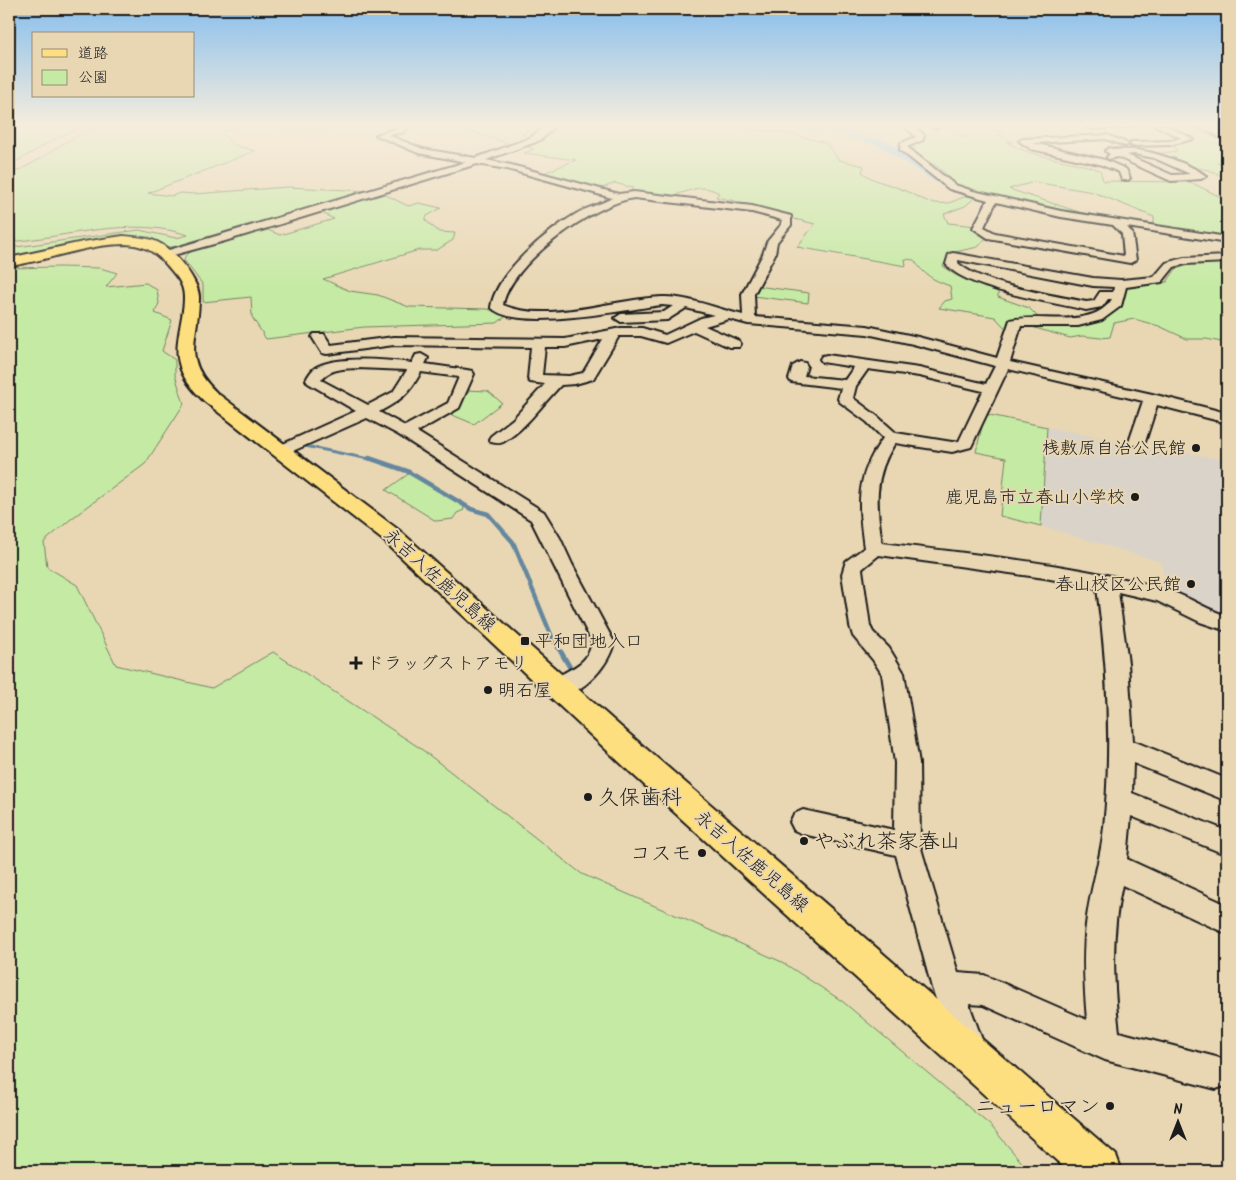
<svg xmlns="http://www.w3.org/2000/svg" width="1236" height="1180" viewBox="0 0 1236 1180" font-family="Kalam,'Klee One',sans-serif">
	<rect width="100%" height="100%" fill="#e9d7b4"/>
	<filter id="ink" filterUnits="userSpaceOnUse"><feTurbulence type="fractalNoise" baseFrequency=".02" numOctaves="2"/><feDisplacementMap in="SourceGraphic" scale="10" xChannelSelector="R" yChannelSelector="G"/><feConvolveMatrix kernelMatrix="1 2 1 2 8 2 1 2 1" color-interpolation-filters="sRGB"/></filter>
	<g filter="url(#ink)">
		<path fill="#d9d3c9" d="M1047,427L1170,452L1171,449L1224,460V467L1227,468V616L1167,592L1161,562L1041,526Z"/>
		<path fill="#c5eaa4" stroke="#708360" d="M9,125H93C62,130 37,152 9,165Z
			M107,125H243L221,132L234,145L255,151L148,193L171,196L181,193L194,194L288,187L367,191L177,247H168L150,237H127L21,256L9,257V248L139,230L176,238L188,235C130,216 68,237 9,242V174C45,162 67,133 107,125Z
			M255,125H331L340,127C314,133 282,129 255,125Z
			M470,125H544L535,126L522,134L530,138L513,145L460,128Z
			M557,125H736L746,129L786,133L826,143L839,160L864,166L862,172C874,182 887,183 901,189C917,195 928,206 948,203C958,201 966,193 977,196L965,206L944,214L948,223L976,226L987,237L978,247L950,253L943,266C957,280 979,282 998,287V297L1029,308L1039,318L1018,319L1010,323L1008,331L995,317L939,308L945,301L952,299L950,286C933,280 924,275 914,260L905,259L906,266L797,247L815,224L736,205L740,202L716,197L719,193C706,186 699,187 685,192C679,194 676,193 672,199L630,192L633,188L615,183L600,189L541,174L576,160L524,153L534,149L528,147C540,141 551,137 557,125Z
			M930,125C944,125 952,127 962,137L967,136L963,130L955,125H977L1002,132L998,135L1013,142H1006C1034,159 1069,159 1100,170L1103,181L1190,182L1227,200V238L1154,228V217L1093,192L1034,182L1009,189L1079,212L1080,215L965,190L948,182V177C937,162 923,162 909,150L915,149L910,142L921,140L914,127L933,128Z
			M1163,125H1188L1227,143V162L1217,163L1227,166V183H1222L1223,178C1212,167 1194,169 1179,164C1169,161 1159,156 1150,152L1162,153L1177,151L1174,146L1176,143L1192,140Z
			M382,193L408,206L419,203L441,208L427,216L425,220L439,232L455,233L453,240L437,250H419L323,279L350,291L378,295L409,307L488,309L506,316L497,323L364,327L266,339L252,317L251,297L203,302V285L184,260L186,255L194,250L268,230L280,235L334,219L322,213Z
			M1227,260V343L1206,339H1187L1159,326L1134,319L1114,323L1110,337L1101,338L1082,336L1070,338L1035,328L1028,324L1098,319L1123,304L1127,286L1167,282L1176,269L1192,264Z
			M60,267L100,268L117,273L106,287L146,283L157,290L159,303L155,313L172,320L162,351L175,360V375L184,404L145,464L71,519L44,542L47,567L77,585L116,665L212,688L273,652L420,748L582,874L782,962L842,1001L991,1126L1029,1171H9V268Z
			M757,286L809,293L808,303L753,296Z
			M466,390L488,391L502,403L474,424L450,414L459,407Z
			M985,414L1047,427L1041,526L1000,516L1006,458L976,452Z
			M411,472L463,504L464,510L457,513L453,519L436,521L386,490Z"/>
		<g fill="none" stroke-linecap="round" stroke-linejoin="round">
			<path stroke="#65879e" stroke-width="3" d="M305,446L374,460"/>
			<path stroke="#65879e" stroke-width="4.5" d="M369,458L407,471L471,509L488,514L513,542L554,642"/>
			<path stroke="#65879e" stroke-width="5" d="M554,640L572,671"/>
			<path fill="#96cef5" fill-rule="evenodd" d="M761,125H815L845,128L852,133L888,141L944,178L942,181H934L880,146L844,137L838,133L766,128Z"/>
			<defs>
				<path id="minor" d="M402,125H410L404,132L388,135L423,149L476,158L530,138L547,125H555L543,138L536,142L486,160L511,165L619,194L634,192L752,206L791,216V225L777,242L775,254L754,294L755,317L867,326L918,337L997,358L1010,320C1040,313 1093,330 1112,299H1108L1102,307L1086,310C1053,302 966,290 946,264L949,254L953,253L1093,278L1121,280L1154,277L1166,263L1184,258L1227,256V262L1185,264L1174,267L1162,282L1126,287L1121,306L1102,320L1078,326H1021L1010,362L1152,394L1227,413V423L1157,405L1145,442L1143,445H1131L1129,442L1143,401L1008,369L971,447L952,452L895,443C873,477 876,505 882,543C976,555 1072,563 1164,589C1186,595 1205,609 1227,616V631L1200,622L1157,601L1118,592L1128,663L1133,741L1227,779V801L1133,763L1132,793L1227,831V855L1131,816L1127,859L1227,905V934L1122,885C1111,933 1113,982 1119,1032L1216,1057L1227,1061V1085L1216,1089L1105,1060L983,1005L969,1004L984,1045L979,1056L968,1061L957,1056L932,988L896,855L803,834L794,830L790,822L794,814L803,810L894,830L895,763L882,674L873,660L853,636L850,626L842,574L846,561L864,548C858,503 855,478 883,438L867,422L840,402L838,399L841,388L791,382L789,379L793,366L800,362L805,363L807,366L804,376L845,380L854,367L822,362L820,359L822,356L827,355L919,368L986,384L995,366L913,344L867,334L748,324L729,319L705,326L739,341L741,344L739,347H729L694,331L666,343L641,336H619L593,379L575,384L561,385C544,402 524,431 503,442C499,444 495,443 491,442L489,439L491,436L513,419L545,384L530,382L528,379L531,347L394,345L327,354L322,353L312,337L314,334H324L331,345L394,337L565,339L621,328H642L665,335L701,318L714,315L686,308L667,320L621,322L615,318L621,314L664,312L673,306L662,305C629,309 513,333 491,307C496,273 547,231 576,214C587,207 600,205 612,198L507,169L477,164L225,241L166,257L160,254L162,252L466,162L418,153L376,135L398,128ZM634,198L752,212L782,220L781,225L767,242L763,254L742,294L743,315C716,309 689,296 662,297C614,299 548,324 503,305C509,264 595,203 634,198ZM958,260L1093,286L1114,287L1113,292H1100L1094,301L1086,302C1054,295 981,285 958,263ZM603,339L583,373L569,376L542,375L545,347H565ZM868,369L919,376L983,391L959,441L952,442L896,433L877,416L853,398L856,386ZM879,555L1045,578L1097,588C1108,668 1112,747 1104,827C1101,858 1091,886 1087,917C1082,951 1084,986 1087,1020L984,975L958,973L920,845L919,763L904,673L889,648L873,632L870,626L862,569Z
					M904,125H913L924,135L923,140L907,147L955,185L973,191L1061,211L1227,237V243L1127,227L1132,233L1136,260L1130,263L988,238L973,228L988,200L949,189L900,150L901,143L916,137ZM996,202L1061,217L1113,225L1122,234L1124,256L995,233L984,227Z
					M931,125H939L940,126L936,128Z
					M1089,125H1134L1130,127L1091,129L1087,127Z
					M1155,125H1165L1193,139L1170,145L1131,146V142H1134L1170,141L1181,138Z
					M1194,125L1213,126L1227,136V141L1207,130Z
					M1107,135L1129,144L1125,146L1106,139L1033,143L1105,160L1126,169L1130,178L1128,180H1122L1119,172L1099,164L1031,149L1019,141L1023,139Z
					M1109,148C1119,151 1126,149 1136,150C1153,151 1193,165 1206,176L1201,179L1171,181L1118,157L1108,159L1107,157L1110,154L1105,151ZM1134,154L1154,158L1190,174L1172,175L1127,155Z
					M421,354L428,358L425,364L467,370L472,371L474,374L459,408L417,432L544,512L560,538L572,564L614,642C610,666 576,703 551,694L548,688C559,667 587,672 592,642L531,520L399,435L367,418L286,454H274L272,451L274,448L356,411L308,383L306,380C308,376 312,370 315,368C334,355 389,360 412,363L416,355ZM358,368L407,370L393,392L368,405L321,380C330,368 344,369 358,368ZM421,372L459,377L448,403L405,426L379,412C401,400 409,394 421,372Z"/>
				<path id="major" d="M123,236C135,237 146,237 157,242C172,248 200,281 199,298C199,339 180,358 217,393L400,531L621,727L1116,1155L1122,1171H1068L629,771L384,541L204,401C193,390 182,378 179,363C172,339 191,303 181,284C178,277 170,269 165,263C153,250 143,245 125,244C86,244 47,261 9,266V258L83,242Z"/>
			</defs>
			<use href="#minor" stroke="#1c1c1c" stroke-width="4"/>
			<use href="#major" stroke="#1c1c1c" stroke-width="4"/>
			<use href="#minor" fill="#e9d7b4" fill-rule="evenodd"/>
			<use href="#major" fill="#fedf80" fill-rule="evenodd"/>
		</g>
	</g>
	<linearGradient id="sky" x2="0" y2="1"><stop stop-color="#87beed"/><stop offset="0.43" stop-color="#f5eddd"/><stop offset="1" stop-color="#f5eddd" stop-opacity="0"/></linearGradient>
	<rect width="1236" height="290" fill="url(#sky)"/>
	<g fill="#1c1c1c" stroke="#e9d7b4" stroke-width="2">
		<circle cx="1196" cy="448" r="5"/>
		<circle cx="1135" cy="497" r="5"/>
		<circle cx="1191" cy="584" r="5"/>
		<rect x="520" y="636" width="10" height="10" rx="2.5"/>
		<path d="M353.5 655.5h5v5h5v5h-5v5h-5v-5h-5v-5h5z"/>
		<circle cx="488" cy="690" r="5"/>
		<circle cx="588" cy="797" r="5"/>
		<circle cx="804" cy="841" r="5"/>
		<circle cx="702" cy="853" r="5"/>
		<circle cx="1110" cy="1106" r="5"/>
	</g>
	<g text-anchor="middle" stroke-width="4" stroke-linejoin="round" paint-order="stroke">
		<g font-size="18" fill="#1c1c1c" stroke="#e9d7b4" text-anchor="end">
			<text x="1186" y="454">桟敷原自治公民館</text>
			<text x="1125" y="503">鹿児島市立春山小学校</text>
			<text x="1181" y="590">春山校区公民館</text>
			<text x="535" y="647" text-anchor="start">平和団地入口</text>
			<text x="366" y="669" text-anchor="start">ドラッグストアモリ</text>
			<text x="498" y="696" text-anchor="start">明石屋</text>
		</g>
		<g font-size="18" fill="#1c1c1c" stroke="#e9d7b4">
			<text transform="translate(440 580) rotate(42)" y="6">永吉入佐鹿児島線</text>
			<text transform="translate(752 861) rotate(41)" y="6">永吉入佐鹿児島線</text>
		</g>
		<g font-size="21" fill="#1c1c1c" stroke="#e9d7b4" text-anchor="start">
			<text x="598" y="804">久保歯科</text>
			<text x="814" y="848">やぶれ茶家春山</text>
			<text x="692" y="860" text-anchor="end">コスモ</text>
			<text x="1100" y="1113" text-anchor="end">ニューロマン</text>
		</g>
	</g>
	<rect width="1236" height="1180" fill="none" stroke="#e9d7b4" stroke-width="30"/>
	<rect x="15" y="15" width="1206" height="1150" fill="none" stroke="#1c1c1c" stroke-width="2" filter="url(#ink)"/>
	<rect x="32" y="32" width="162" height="65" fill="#e9d7b4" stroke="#978c77"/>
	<rect x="42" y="49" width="25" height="8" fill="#fedf80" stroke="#978c77"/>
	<text x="78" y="58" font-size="15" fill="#1c1c1c">道路</text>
	<rect x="42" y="70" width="25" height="15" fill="#c5eaa4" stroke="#978c77"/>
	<text x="78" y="82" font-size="15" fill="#1c1c1c">公園</text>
	<g transform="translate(1178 1122)" stroke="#e9d7b4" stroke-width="4" paint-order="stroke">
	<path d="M0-4L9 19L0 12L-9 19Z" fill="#1c1c1c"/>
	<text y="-8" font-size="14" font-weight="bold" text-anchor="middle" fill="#1c1c1c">N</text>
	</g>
</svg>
